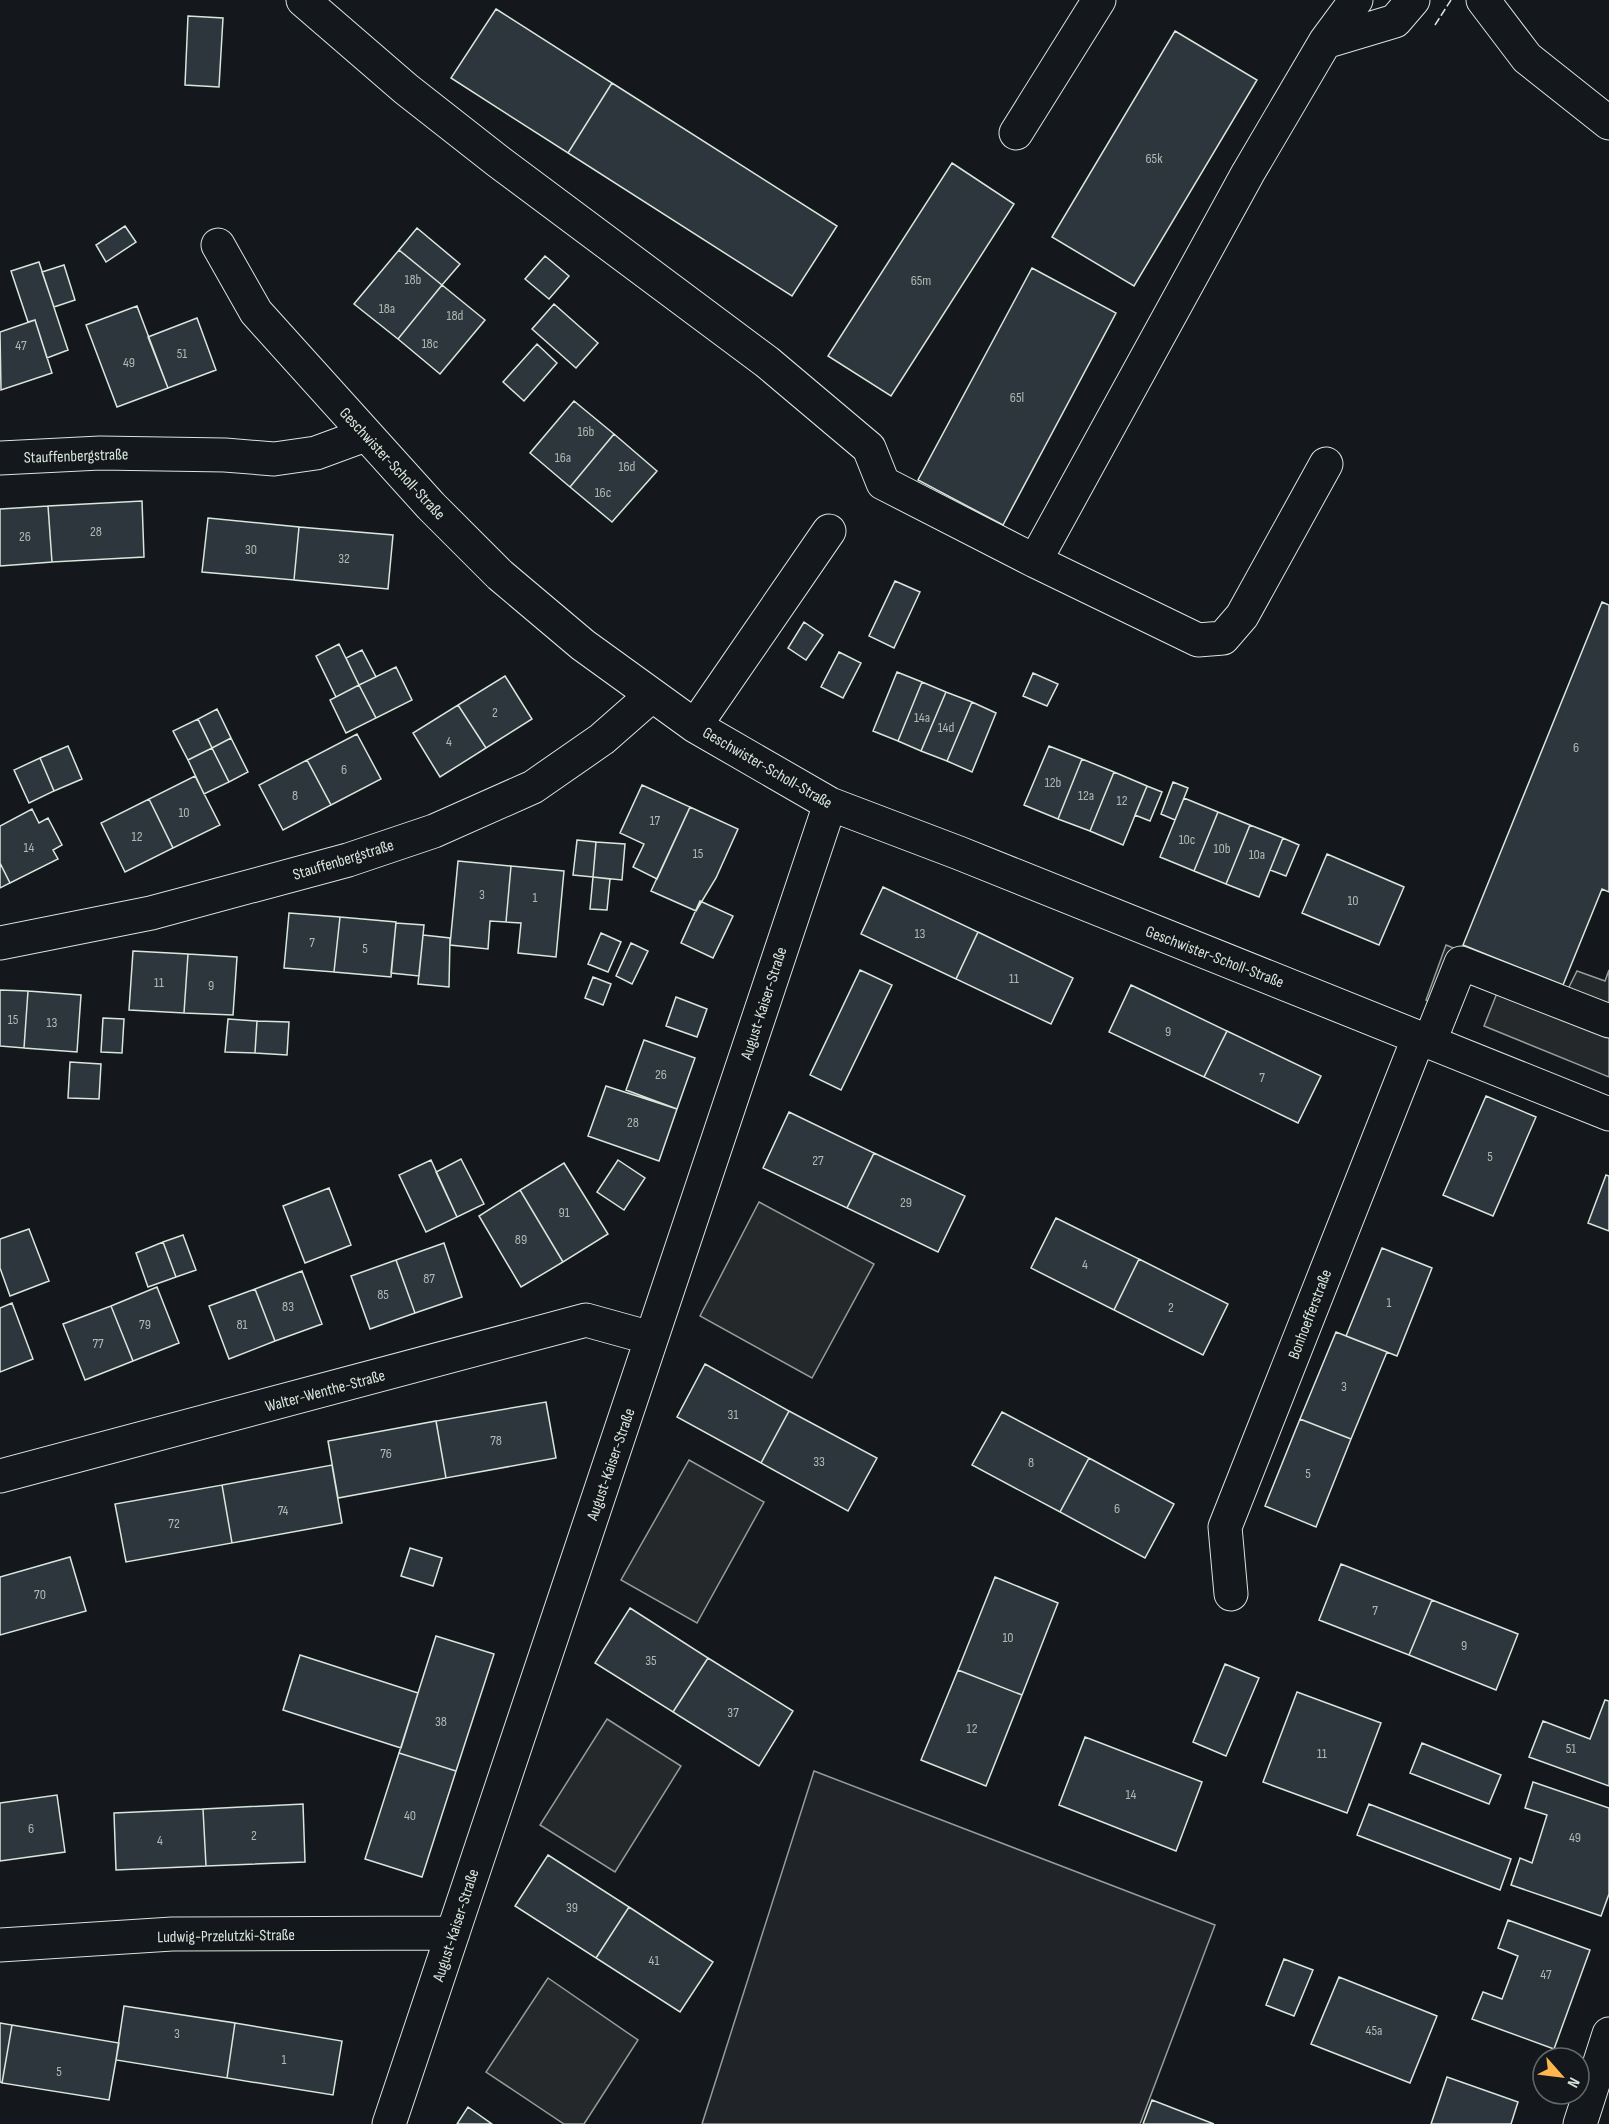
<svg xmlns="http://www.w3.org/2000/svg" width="1609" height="2124" viewBox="0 0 1609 2124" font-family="'Sofia Sans Condensed',sans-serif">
	<rect width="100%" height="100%" fill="#14181c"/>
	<path fill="#202428" stroke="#939e99" stroke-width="1.5" d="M814,1771L1215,1925L1140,2124H702Z"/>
	<path fill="#24282b" stroke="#939e99" stroke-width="1.5" d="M1446,945L1566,993L1577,971L1605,981L1609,970V1077L1484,1026L1497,993L1465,978L1451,1011L1426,1000Z
		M759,1202L874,1264L812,1378L700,1316Z
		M689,1460L764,1502L697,1623L621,1580Z
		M607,1719L681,1766L615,1872L540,1825Z
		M548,1978L638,2040L584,2124H564L486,2072Z"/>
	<path fill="#2c363c" stroke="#d8e6dc" stroke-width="1.5" d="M496,9L612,83L568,153L451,78Z
		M188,16L223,18L219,87L185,85Z
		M1175,31L1257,80L1134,286L1052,237Z
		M612,83L837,226L792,296L568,153Z
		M952,163L1014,204L891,396L828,356Z
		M125,226L136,242L106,262L96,245Z
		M417,228L460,264L442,285L399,250Z
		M399,250L442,285L398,339L354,304Z
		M545,256L569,276L549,299L525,279Z
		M39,262L68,350L47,358L35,320L28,322L11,271Z
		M64,265L75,300L54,307L42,272Z
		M1032,268L1116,313L1003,525L918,480Z
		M442,285L485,320L440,374L398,339Z
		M554,304L598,343L576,368L532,329Z
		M137,306L168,388L117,407L86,325Z
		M197,318L216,370L168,388L148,337Z
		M35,320L52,373L1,390L0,332Z
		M537,344L557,363L524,401L503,382Z
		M574,401L614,434L570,487L530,453Z
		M614,434L657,471L612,522L570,487Z
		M142,501L144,557L52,562L48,506Z
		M48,506L52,562L0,566V509Z
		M208,518L299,527L294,580L202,572Z
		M299,527L393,535L388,589L294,580Z
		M895,581L920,592L894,648L869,636Z
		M1602,602L1609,605V892L1602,889L1563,985L1463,945Z
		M804,622L823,635L806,660L788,648Z
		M339,644L359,685L336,697L316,656Z
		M362,650L376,677L359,685L346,658Z
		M839,652L861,663L843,698L821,687Z
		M396,667L412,700L376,718L359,685Z
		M897,672L922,682L898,741L873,731Z
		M1033,673L1058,684L1047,706L1023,696Z
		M505,676L532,719L486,748L458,705Z
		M922,682L946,692L921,751L898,741Z
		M359,685L376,718L346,733L330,700Z
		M946,692L972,702L947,761L921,751Z
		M972,702L996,713L972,772L947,761Z
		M458,705L486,748L440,777L413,733Z
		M217,709L231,738L212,748L198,719Z
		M198,719L212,748L188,760L173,731Z
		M357,734L381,779L331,805L307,760Z
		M231,738L248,772L229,782L212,748Z
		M68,746L82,779L54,791L40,758Z
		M1049,746L1082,759L1058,819L1024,805Z
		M212,748L229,782L204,794L188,760Z
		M40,758L54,791L29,803L14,770Z
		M1082,759L1114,772L1090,831L1058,819Z
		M307,760L331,805L283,830L259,785Z
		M1114,772L1147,786L1123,845L1090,831Z
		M195,776L220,825L173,848L149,799Z
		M1173,782L1188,788L1175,820L1161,814Z
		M642,785L690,807L657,879L633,867L644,844L620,833Z
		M1147,786L1162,792L1150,821L1135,815Z
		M1184,798L1218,812L1194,871L1160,857Z
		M149,799L173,848L125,872L101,823Z
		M690,807L738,829L716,878L696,911L651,891Z
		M32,809L39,823L48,818L62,845L53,850L58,859L10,883L0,863V826Z
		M1218,812L1250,825L1226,884L1194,871Z
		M1250,825L1283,838L1259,897L1226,884Z
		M1283,838L1299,845L1286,876L1270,870Z
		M577,840L596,842L593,877L573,875Z
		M596,842L625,844L622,880L593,877Z
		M1327,854L1404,887L1379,945L1302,913Z
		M458,861L511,866L506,922L490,921L488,949L450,945Z
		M0,863L10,883L0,888Z
		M511,866L564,871L556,957L518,953L521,923L506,922Z
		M593,877L610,879L607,910L590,909Z
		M883,887L978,932L956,979L861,934Z
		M700,901L733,916L713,958L681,943Z
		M289,913L340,917L334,972L284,968Z
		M340,917L396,922L391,977L334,972Z
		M396,923L424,925L419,976L391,973Z
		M978,932L1073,978L1051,1024L956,979Z
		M601,933L621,942L608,972L588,964Z
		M423,935L450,938L449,987L418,984Z
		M631,943L648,951L632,984L616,976Z
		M133,951L188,954L184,1013L129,1010Z
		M188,954L237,957L233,1015L184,1013Z
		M860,970L892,985L841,1090L810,1075Z
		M593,977L611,984L603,1005L585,998Z
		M1131,985L1227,1031L1204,1077L1109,1032Z
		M0,990L28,991L24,1048L0,1046Z
		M28,991L81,995L77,1052L24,1048Z
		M676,997L707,1009L697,1037L666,1026Z
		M103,1018L124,1019L122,1053L101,1052Z
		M228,1019L257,1021L255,1053L225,1052Z
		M257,1021L289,1022L287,1055L255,1053Z
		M1227,1031L1321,1076L1298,1123L1204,1077Z
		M644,1040L695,1058L677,1109L626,1090Z
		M70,1062L101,1064L99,1099L68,1098Z
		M606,1086L677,1109L659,1161L588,1136Z
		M1486,1096L1536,1117L1493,1216L1443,1195Z
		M789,1112L874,1153L847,1208L763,1168Z
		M874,1153L965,1196L938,1252L847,1208Z
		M461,1159L484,1204L457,1217L436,1172Z
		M431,1160L457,1217L426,1232L399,1175Z
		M618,1160L645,1178L624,1210L597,1192Z
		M564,1163L608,1234L563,1262L520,1190Z
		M1606,1175L1609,1176V1231L1588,1223Z
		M329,1188L351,1245L305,1263L283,1206Z
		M520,1190L563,1262L521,1287L479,1216Z
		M1056,1218L1139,1259L1114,1310L1031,1268Z
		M29,1229L49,1281L10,1296L0,1268V1239Z
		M183,1235L196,1270L176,1277L163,1242Z
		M163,1242L176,1277L148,1287L136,1253Z
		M444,1243L462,1297L415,1313L396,1260Z
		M1382,1248L1432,1268L1397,1356L1346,1336Z
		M1139,1259L1228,1304L1203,1355L1114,1310Z
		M396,1260L415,1313L370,1329L351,1276Z
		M302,1271L322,1324L275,1341L255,1289Z
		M157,1287L179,1343L133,1361L111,1306Z
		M255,1289L275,1341L229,1359L209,1306Z
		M12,1303L33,1359L0,1372V1308Z
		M111,1306L133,1361L85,1380L63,1324Z
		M1336,1332L1387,1352L1351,1439L1300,1419Z
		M705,1364L789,1411L761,1463L677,1417Z
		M546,1402L556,1458L446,1478L436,1421Z
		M789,1411L877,1458L848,1511L761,1463Z
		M1002,1412L1089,1458L1060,1512L972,1465Z
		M1300,1419L1351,1439L1316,1527L1265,1506Z
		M436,1421L446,1478L338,1498L328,1441Z
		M1089,1458L1174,1504L1145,1558L1060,1512Z
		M332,1465L342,1523L232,1543L222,1485Z
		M222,1485L232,1543L126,1562L115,1504Z
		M410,1548L442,1558L433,1586L401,1576Z
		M70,1557L86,1611L0,1635V1577Z
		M1341,1564L1432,1600L1409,1655L1319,1620Z
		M995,1577L1058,1603L1022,1695L958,1670Z
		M1432,1600L1518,1634L1496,1690L1409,1655Z
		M630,1608L708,1658L673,1712L595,1663Z
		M436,1636L494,1654L456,1771L399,1753Z
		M300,1655L418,1693L401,1748L283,1710Z
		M708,1658L793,1711L759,1766L673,1712Z
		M1225,1664L1259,1678L1226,1756L1193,1742Z
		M958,1670L1022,1695L986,1786L921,1760Z
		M1297,1692L1381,1723L1347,1813L1263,1782Z
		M1605,1700L1609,1701V1786L1529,1757L1543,1721L1590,1739Z
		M1085,1737L1202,1782L1176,1851L1059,1805Z
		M1422,1743L1501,1775L1489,1804L1410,1773Z
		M399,1753L456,1771L422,1877L365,1859Z
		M1533,1782L1609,1808V1894L1601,1916L1511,1885L1520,1858L1532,1863L1547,1815L1525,1808Z
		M57,1795L65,1852L0,1861V1803Z
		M303,1804L305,1862L206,1866L203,1809Z
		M1369,1804L1511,1859L1500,1890L1357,1835Z
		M203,1809L206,1866L116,1870L114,1813Z
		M548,1855L629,1907L596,1958L515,1906Z
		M629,1907L713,1962L680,2012L596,1958Z
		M1508,1920L1590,1950L1554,2049L1472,2019L1483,1992L1502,1999L1518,1956L1498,1948Z
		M1284,1959L1313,1970L1294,2016L1266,2005Z
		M1339,1977L1437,2016L1410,2083L1311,2044Z
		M124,2006L235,2023L227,2078L116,2060Z
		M0,2023L12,2025L2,2083L0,2082Z
		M235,2023L342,2041L333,2095L227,2078Z
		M12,2025L119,2043L109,2100L2,2083Z
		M1447,2077L1518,2102L1511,2124H1431Z
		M1152,2100L1214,2124H1143Z
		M468,2107L492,2124H457Z"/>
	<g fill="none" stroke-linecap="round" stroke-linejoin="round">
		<defs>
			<path id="minor" d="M303,0L406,89L499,162L767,362L869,448L883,483L1035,561L1198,640L1223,638L1242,616L1326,464
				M1356,0L1325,42L1395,21L1413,0
				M1483,0L1527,58L1609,123
				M1016,133L1099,0
				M218,245L256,312L431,506L500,575L583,645L695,726L830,804L959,853L1609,1114
				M0,458L100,453L225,455L274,459L316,453L365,435
				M1035,561L1248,173L1325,42
				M695,726L829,531
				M0,943L151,913L348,860L434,831L533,787L602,739L651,696
				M1429,1043L1461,963L1609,1021
				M0,1476L586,1320L651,1338
				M1231,1594L1225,1527L1418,1039
				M0,1945L172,1934L453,1933
				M389,2124L830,804
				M1580,2124L1609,2034"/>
		</defs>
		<use href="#minor" stroke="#d8e6dc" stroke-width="35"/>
		<use href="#minor" stroke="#14181c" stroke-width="33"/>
		<path stroke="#d8e6dc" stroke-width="1.5" stroke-dasharray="8 3" stroke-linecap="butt" d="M1435,25L1451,0"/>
	</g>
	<g text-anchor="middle" stroke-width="4.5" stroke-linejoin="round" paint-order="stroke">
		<g font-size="14" fill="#adbab4">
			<text x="1154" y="163">65k</text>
			<text x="413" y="284">18b</text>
			<text x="921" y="285">65m</text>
			<text x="387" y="313">18a</text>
			<text x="455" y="320">18d</text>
			<text x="430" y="348">18c</text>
			<text x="21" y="350">47</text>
			<text x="182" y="358">51</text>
			<text x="129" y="367">49</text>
			<text x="1017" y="402">65l</text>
			<text x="586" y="436">16b</text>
			<text x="563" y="462">16a</text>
			<text x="627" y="471">16d</text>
			<text x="603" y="497">16c</text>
			<text x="96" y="536">28</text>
			<text x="25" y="541">26</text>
			<text x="251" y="554">30</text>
			<text x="344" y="563">32</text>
			<text x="495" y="717">2</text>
			<text x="922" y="722">14a</text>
			<text x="946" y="732">14d</text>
			<text x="449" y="746">4</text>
			<text x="1576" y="752">6</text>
			<text x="344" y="774">6</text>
			<text x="1053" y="787">12b</text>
			<text x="295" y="800">8</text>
			<text x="1086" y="800">12a</text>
			<text x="1122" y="805">12</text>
			<text x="184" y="817">10</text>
			<text x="655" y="825">17</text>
			<text x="137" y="841">12</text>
			<text x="1187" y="844">10c</text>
			<text x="29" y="852">14</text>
			<text x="1222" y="853">10b</text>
			<text x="698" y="858">15</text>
			<text x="1257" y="859">10a</text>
			<text x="482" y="899">3</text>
			<text x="535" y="902">1</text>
			<text x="1353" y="905">10</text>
			<text x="920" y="938">13</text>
			<text x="312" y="947">7</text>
			<text x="365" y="953">5</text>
			<text x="1014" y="983">11</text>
			<text x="159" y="987">11</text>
			<text x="211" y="990">9</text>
			<text x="13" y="1024">15</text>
			<text x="52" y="1027">13</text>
			<text x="1168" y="1036">9</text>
			<text x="661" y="1079">26</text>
			<text x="1262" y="1082">7</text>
			<text x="633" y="1127">28</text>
			<text x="1490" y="1161">5</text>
			<text x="818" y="1165">27</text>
			<text x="906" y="1207">29</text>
			<text x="564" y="1217">91</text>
			<text x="521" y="1244">89</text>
			<text x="1085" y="1269">4</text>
			<text x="429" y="1283">87</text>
			<text x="383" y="1299">85</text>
			<text x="1389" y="1307">1</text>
			<text x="288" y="1311">83</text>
			<text x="1171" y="1312">2</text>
			<text x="145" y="1329">79</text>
			<text x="242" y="1329">81</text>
			<text x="98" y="1348">77</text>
			<text x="1344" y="1391">3</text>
			<text x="733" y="1419">31</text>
			<text x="496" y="1445">78</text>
			<text x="386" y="1458">76</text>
			<text x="819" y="1466">33</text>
			<text x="1031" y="1467">8</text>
			<text x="1308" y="1478">5</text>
			<text x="1117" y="1513">6</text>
			<text x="283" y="1515">74</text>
			<text x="174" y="1528">72</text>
			<text x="40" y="1599">70</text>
			<text x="1375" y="1615">7</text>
			<text x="1008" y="1642">10</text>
			<text x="1464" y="1650">9</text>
			<text x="651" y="1665">35</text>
			<text x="733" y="1717">37</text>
			<text x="441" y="1726">38</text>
			<text x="972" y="1733">12</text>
			<text x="1571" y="1753">51</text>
			<text x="1322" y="1758">11</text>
			<text x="1131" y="1799">14</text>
			<text x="410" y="1820">40</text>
			<text x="31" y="1833">6</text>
			<text x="254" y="1840">2</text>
			<text x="1575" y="1842">49</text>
			<text x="160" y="1845">4</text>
			<text x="572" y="1912">39</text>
			<text x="654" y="1965">41</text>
			<text x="1546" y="1979">47</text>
			<text x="1374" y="2035">45a</text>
			<text x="177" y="2038">3</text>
			<text x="284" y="2064">1</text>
			<text x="59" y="2076">5</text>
		</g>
		<g font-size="16" fill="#d8e6dc" stroke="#14181c">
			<text transform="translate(76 455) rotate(-2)" y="6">Stauffenbergstraße</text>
			<text transform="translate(393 463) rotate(47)" y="6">Geschwister-Scholl-Straße</text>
			<text transform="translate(768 767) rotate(30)" y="6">Geschwister-Scholl-Straße</text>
			<text transform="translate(343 859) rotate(-17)" y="6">Stauffenbergstraße</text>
			<text transform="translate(1215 956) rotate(21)" y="6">Geschwister-Scholl-Straße</text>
			<text transform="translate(763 1003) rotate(-72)" y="6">August-Kaiser-Straße</text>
			<text transform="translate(1309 1314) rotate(-69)" y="6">Bonhoefferstraße</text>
			<text transform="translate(325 1390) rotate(-15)" y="6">Walter-Wenthe-Straße</text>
			<text transform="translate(610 1464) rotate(-71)" y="6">August-Kaiser-Straße</text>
			<text transform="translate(455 1925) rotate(-72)" y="6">August-Kaiser-Straße</text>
			<text transform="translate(226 1935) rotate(-1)" y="6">Ludwig-Przelutzki-Straße</text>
		</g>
	</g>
	<g transform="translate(1561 2076) rotate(118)"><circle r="28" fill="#14181c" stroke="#626a69" stroke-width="1.5"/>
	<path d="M0-4.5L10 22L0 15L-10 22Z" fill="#ffb74d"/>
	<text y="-9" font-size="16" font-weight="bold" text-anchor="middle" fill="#d8e6dc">N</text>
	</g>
</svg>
